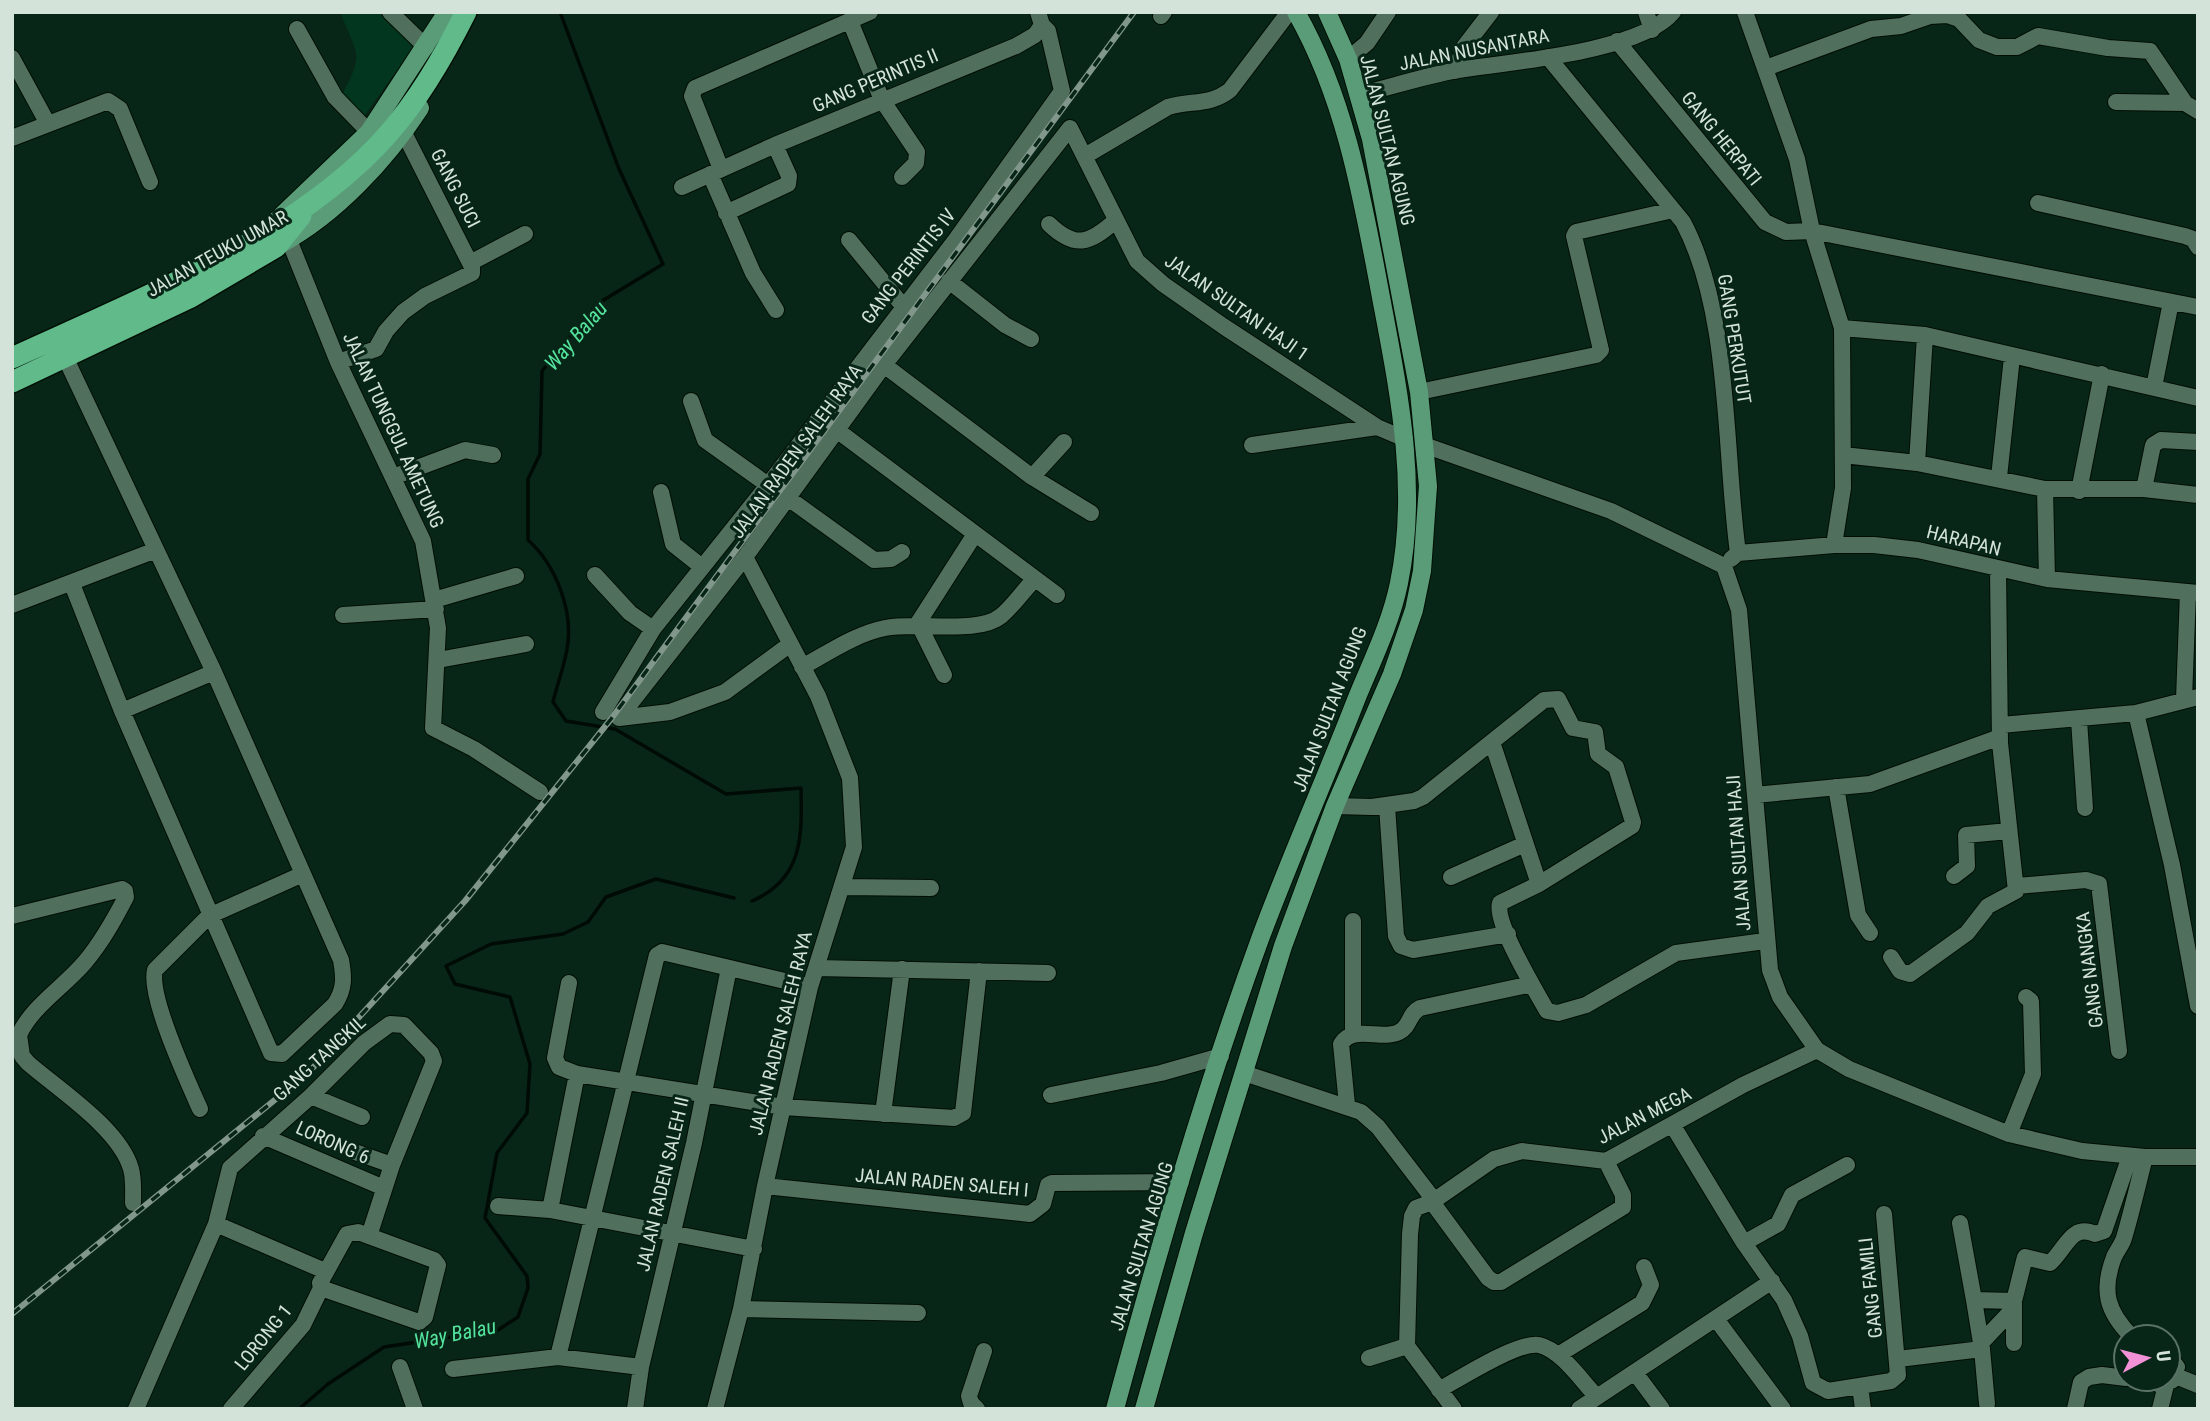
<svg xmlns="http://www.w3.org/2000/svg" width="2210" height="1421" viewBox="0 0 2210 1421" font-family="'Roboto Condensed',sans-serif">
	<rect width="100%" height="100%" fill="#082617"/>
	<path fill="#02361f" d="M340,12H388L418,41L361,120L341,97C365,52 358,57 340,12Z"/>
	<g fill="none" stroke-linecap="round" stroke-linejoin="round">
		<path stroke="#010b05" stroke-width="3.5" d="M560,12L619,169L663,264L597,304L542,371L540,454L528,479V540C556,565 574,612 567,649C564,667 557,685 553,702L566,721L615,729L726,794L801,788C802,837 803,879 752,901
			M299,1409L328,1384L384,1347L498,1330L518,1317L528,1288L527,1276L485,1218L497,1153L527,1113L530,1064L510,997L455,984L446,966L491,944L563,934L588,922L606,897L656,879L734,898"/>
		<defs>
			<path id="minor" d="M390,12L426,47
				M1646,12L1652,30
				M1745,12L1797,159L1812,231L1842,328L1843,488L1834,545
				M1161,16L1164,12
				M850,21L882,100L917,152L916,163L902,177
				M297,29L335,97L369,132
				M1617,41L1765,222L1786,232L1812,231L2198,307
				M1548,57L1683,222C1731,312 1724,451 1738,553
				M12,58L48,124
				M1348,59L1367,43L1388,12
				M1766,68L1871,29L1901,26L1930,16L1947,15L1959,19L1979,40L1997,47H2017L2038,36L2108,48L2150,51L2185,103
				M1455,71L1464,47L1491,12
				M1358,95C1391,87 1424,76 1458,70C1509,62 1641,52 1673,12
				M2116,102L2185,103L2198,111
				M12,138L108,101L120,109L150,182
				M1085,156L1168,107C1191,100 1210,106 1230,90L1289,12
				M721,169L692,96L695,88L870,12
				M710,174L753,273L776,310
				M682,187L775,145L1016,46L1035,35L1042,25
				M2038,203L2185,236L2193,239L2198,247
				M726,213L788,184L789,176L775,145
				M1049,224C1075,249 1089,244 1115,221
				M289,240L338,362L423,541L438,628L433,728L474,749L540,792
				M849,240L903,306
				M470,263L525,234
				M949,281L1005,325L1031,339
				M1842,328L1925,335L2198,398
				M65,357L214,672L341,960C344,977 345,988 335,1004L282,1054L271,1053L122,711L72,584
				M338,362L376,349L386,331L403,312L425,296L472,273V267L404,133
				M884,365L1032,477L1091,513
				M2154,387L2171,302
				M1419,392L1596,355L1601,350L1574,236L1576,232L1673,210
				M691,401L705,440L768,485
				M838,431L1057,595
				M1252,445L1377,427
				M1424,445L1611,511L1724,566L1739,610L1770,970L1780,997L1817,1050L1849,1069L2009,1134L2082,1151L2145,1157H2198
				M1843,455L1917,463L2045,489H2144L2198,495
				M1917,463L1925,335
				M393,477L465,450L493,455
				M1032,477L1064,442
				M1999,477L2012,357
				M2045,489L2047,579
				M2144,489L2153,445L2161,440L2198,442
				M2079,491L2102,374
				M661,492L673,544L702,567
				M788,498L874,560L891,559L902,552
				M1731,559L1738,553L1834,545H1874L1918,550L2047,579L2198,593
				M595,575L630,613L653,629
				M434,600L516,576
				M12,605L156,550
				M343,615L436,609
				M438,660L526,644
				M802,667C828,653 855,634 885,628C917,621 978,635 1001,616C1013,606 1023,591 1034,580
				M944,675L918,623L975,534
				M2184,699L2188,592
				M122,711L214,672
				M603,712L653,629L768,485L957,238L1062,91L1048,31L1042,25L1038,12
				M2136,713L2172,865L2198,1006
				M619,718L745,557L884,365L1070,128L1137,261L1163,284L1223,326L1377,427L1405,439
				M619,718L670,712L725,692L789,645
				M2079,720L2085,808
				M2001,725L2136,713L2198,697
				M1492,742L1539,884
				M1836,787L1858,915L1870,933
				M1755,795L1870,784L2000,737
				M1335,806L1372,807L1414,801L1423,797L1544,700L1558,699L1573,728L1595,732L1598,754L1616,767L1633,822L1632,826L1539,884L1500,903C1494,923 1536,991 1547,1011L1558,1013L1586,1005L1676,953L1765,941
				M1387,806L1396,936L1401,946L1413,950L1508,934
				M1954,876L1967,866L1966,835L2009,831
				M1451,877L1525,844
				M2017,886L2086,880L2099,884L2119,1051
				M844,887L931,888
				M12,916L122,889L125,891L126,897C114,920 102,942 85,962C64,987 32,1006 19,1035L22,1056L28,1063C59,1090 120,1129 131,1169C134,1179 133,1192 133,1203
				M1891,957L1900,971L1910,974L1967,933L1988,906L2016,891L2000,743L1998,570
				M816,968L1048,973
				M569,983L555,1058L559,1067L577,1074L783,1107L954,1118L963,1113L979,971
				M1353,1034V921
				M1244,1073L1361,1112L1378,1127L1434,1200
				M1051,1095L1161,1073L1221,1056
				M311,1096L362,1117
				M1347,1105L1341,1044C1353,1024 1382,1041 1399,1032C1411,1026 1408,1014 1420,1008L1532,984
				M200,1109C188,1082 148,996 155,970L209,916L303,874
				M883,1114L902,969
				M1673,1126L1744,1243L1784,1300L1800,1336L1813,1383L1828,1391L1891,1381L1898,1375L1884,1214
				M2009,1134L2033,1074L2031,1001L2026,997
				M263,1136L384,1188
				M352,1151L392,1165
				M765,1186L1030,1214L1043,1204L1048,1185L1052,1183L1181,1182
				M1432,1202L1488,1278L1494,1282H1501L1623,1207V1195L1606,1161
				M498,1206L550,1210L754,1249
				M550,1210L577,1074
				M1960,1223L1974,1300L2014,1301L2025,1257L2050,1263C2066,1249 2071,1223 2095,1234L2104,1231L2130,1156
				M216,1224L325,1271
				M1744,1243L1778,1224L1792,1195L1847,1165
				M2014,1303V1343
				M741,1309L918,1313
				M1716,1319L1783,1409
				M2132,1337C2107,1312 2101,1291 2114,1257C2117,1250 2122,1245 2124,1238C2132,1211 2138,1184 2145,1157
				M1982,1342L2014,1308
				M1982,1349L1987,1404
				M1558,1355L1642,1303L1651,1285L1644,1267
				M558,1357L657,955L662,952L810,987
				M1369,1358L1407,1346
				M1898,1359L1982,1349L1974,1300
				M400,1367L415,1409
				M453,1369L558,1357L641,1367
				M1636,1374L1662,1409
				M2176,1376L2198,1385
				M2149,1379L2160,1385L2173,1380L2177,1367L2168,1355
				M1860,1386L1863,1409
				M1439,1390C1459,1379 1518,1341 1539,1345C1561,1350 1581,1380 1596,1396
				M136,1409L216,1224L230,1168L311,1096L364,1043L390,1024L404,1025L431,1053L434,1061L392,1165L369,1236
				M231,1409L303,1325L321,1288L320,1283L347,1234L358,1232L434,1260L438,1265L425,1317L419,1322L321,1288
				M635,1409L641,1367L694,1143L729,968
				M715,1409L741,1309L765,1186L810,987L854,847L850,778L818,696L745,557
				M977,1409L971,1403L969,1396L984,1351
				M1454,1409L1407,1346L1410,1234L1412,1216L1416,1208L1432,1202L1494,1159L1522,1151L1606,1161L1743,1085L1817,1050
				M1579,1409L1772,1281
				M2075,1409L2081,1382L2089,1377L2102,1375L2126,1378
				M2160,1409L2166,1385"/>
			<path id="major" d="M277,220L369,132L447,12
				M281,244C336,214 386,160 420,108
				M1115,1409C1158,1251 1204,1092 1260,939C1290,858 1325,780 1356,700C1371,663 1391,623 1399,583C1419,485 1398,388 1380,292C1362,196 1345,98 1296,12
				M1144,1409L1194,1233L1283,946L1335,806L1392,674L1414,610L1422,571L1428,486L1419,392L1371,139L1348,59L1327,12"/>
			<path id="highway" d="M12,358C134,302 300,236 389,133C418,100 446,52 466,12
				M12,382L191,297L276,247L301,216"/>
		</defs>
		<use href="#minor" stroke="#000e04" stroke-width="18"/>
		<use href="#major" stroke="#000e04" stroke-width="20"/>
		<use href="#highway" stroke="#000e04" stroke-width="24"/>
		<use href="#minor" stroke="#506f5d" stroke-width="16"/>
		<use href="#major" stroke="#5a9c78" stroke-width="18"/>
		<use href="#highway" stroke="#60ba8a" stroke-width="21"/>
		<defs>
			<path id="rail" d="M12,1314L309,1072L465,901L611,719L1134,12"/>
		</defs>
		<use href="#rail" stroke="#81978b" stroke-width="6"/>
		<use href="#rail" stroke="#082617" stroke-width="3.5" stroke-dasharray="10" stroke-linecap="butt"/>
	</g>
	<g text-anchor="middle" stroke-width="6" stroke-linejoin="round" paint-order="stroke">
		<g font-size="19" fill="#d3e3d9" stroke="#082617">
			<text transform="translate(1474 49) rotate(-11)" y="7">JALAN NUSANTARA</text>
			<text transform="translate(875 80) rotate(-23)" y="7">GANG PERINTIS II</text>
			<text transform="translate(1722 138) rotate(51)" y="7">GANG HERPATI</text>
			<text transform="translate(1388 140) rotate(76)" y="7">JALAN SULTAN AGUNG</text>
			<text transform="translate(456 188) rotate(63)" y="7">GANG SUCI</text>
			<text transform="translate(217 253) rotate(-29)" y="7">JALAN TEUKU UMAR</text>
			<text transform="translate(908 266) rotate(-52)" y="7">GANG PERINTIS IV</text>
			<text transform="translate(1237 307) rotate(35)" y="7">JALAN SULTAN HAJI 1</text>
			<text transform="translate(1735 339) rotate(81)" y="7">GANG PERKUTUT</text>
			<text transform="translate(394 430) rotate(65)" y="7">JALAN TUNGGUL AMETUNG</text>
			<text transform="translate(796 451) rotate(-54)" y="7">JALAN RADEN SALEH RAYA</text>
			<text transform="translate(1964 540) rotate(14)" y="7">HARAPAN</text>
			<text transform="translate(1329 709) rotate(-69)" y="7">JALAN SULTAN AGUNG</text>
			<text transform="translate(1738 853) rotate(-94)" y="7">JALAN SULTAN HAJI</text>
			<text transform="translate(2089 970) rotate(-97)" y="7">GANG NANGKA</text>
			<text transform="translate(780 1033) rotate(-76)" y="7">JALAN RADEN SALEH RAYA</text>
			<text transform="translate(319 1058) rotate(-42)" y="7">GANG TANGKIL</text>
			<text transform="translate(1644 1115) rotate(-27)" y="7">JALAN MEGA</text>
			<text transform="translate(333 1142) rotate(24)" y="7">LORONG 6</text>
			<text transform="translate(942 1182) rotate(5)" y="7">JALAN RADEN SALEH I</text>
			<text transform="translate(662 1184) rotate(-77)" y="7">JALAN RADEN SALEH II</text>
			<text transform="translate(1141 1246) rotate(-73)" y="7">JALAN SULTAN AGUNG</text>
			<text transform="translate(1870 1288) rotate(-96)" y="7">GANG FAMILI</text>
			<text transform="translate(263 1337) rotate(-51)" y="7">LORONG 1</text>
		</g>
		<g font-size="21" font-style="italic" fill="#53e39d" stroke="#082617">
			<text transform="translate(576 336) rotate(-49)" y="7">Way Balau</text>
			<text transform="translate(455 1334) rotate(-11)" y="7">Way Balau</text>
		</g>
	</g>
	<rect width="2210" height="1421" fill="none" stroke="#d3e3d9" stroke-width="28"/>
	<g transform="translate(2147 1358) rotate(83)"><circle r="33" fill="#082617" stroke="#597265" stroke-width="2"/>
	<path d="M0-5L12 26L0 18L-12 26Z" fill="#f291d6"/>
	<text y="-10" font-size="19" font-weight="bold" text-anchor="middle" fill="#d3e3d9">U</text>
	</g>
</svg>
